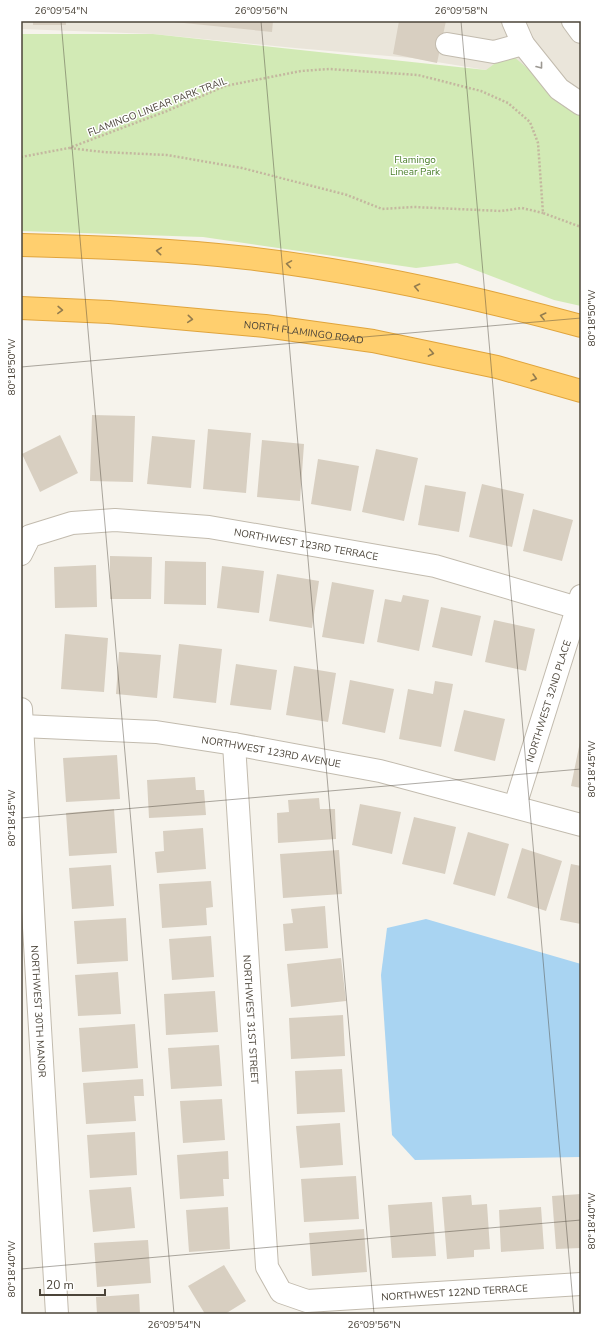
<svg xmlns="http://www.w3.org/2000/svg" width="602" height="1335" viewBox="0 0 602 1335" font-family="'Nunito Sans',sans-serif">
	<rect width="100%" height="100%" fill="#f6f3ec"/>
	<path fill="#eae5da" d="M21,21H581V119L486,70L412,58L295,48L153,34L21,29Z"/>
	<path fill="#d2eab5" d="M21,34H153L486,70L505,56H513L581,114V306L554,300L457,263L416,268L203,237L21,231Z"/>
	<path fill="#a9d4f2" d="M426,919L581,964V1157L415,1160L392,1135L381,975L387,928Z"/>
	<path fill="#d8cfc1" d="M33,21H66V25H33Z
		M174,21H273L272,32L174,22Z
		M399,21H446L437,63L393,54Z
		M92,415L135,416L133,482L90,481Z
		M208,429L251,433L246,493L203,489Z
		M60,435L78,473L40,492L22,454Z
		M152,436L195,440L191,488L147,484Z
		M262,440L304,444L300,501L257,497Z
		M376,449L418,458L404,521L362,512Z
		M318,459L359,466L351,511L311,504Z
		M482,484L524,494L512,547L469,537Z
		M425,485L466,492L459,532L418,525Z
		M533,509L573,520L562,561L523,551Z
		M110,556L152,557L151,599H110Z
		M165,561L206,562V605L164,604Z
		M96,565L97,607L55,608L54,567Z
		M222,566L264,571L259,613L217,608Z
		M277,574L319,581L312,628L269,621Z
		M332,582L374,590L364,644L322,637Z
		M403,595L429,600L419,651L377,642L385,599L401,602Z
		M441,607L481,616L472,656L432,647Z
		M494,620L535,629L526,671L485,662Z
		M65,634L108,638L104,692L61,689Z
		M179,644L222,649L216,703L173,698Z
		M119,652L161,655L157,698L116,694Z
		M236,664L277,670L271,710L230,705Z
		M294,666L336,673L328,722L286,715Z
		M350,680L394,689L385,733L342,724Z
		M435,681L453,684L441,747L399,739L408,689L433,694Z
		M464,710L505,719L495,761L454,751Z
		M580,742H581V788L571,786Z
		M117,755L120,799L66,802L63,758Z
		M195,777L196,790H204L206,815L149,818L147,780Z
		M319,798L320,809H335L336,839L278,843L277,813L289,812L288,800Z
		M360,804L401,812L392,854L352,845Z
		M114,809L117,853L69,856L66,813Z
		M414,817L456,827L445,874L402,864Z
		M203,828L206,869L157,873L155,852L164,851L163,831Z
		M468,832L509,844L495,896L453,884Z
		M522,848L562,861L546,911L507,898Z
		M339,850L342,894L283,898L280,854Z
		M571,864L581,866V924L560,920Z
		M111,865L114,906L72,909L69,868Z
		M211,881L213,907L206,908L207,925L162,928L159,884Z
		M325,906L328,948L285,951L283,924L293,923L291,909Z
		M126,918L128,961L77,964L74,921Z
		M211,936L214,977L172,980L169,939Z
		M341,958L346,1001L291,1007L287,964Z
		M118,972L121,1014L78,1016L75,975Z
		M215,991L218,1032L166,1035L164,994Z
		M343,1015L345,1056L291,1059L289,1018Z
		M135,1024L138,1068L82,1072L79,1028Z
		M219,1045L222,1086L171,1089L168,1048Z
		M342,1069L345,1112L297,1114L295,1071Z
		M143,1079L144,1096H134L136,1121L86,1124L83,1083Z
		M222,1099L225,1140L183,1143L180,1101Z
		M340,1123L343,1165L300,1168L296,1126Z
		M135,1132L137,1175L90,1178L87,1135Z
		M228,1151L229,1179H223L224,1196L180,1199L177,1155Z
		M356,1176L359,1219L304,1222L301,1179Z
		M131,1187L135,1228L93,1232L89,1190Z
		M581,1194V1248L556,1249L552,1196Z
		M471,1195L472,1205L487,1204L490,1249L474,1250V1257L447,1259L442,1197Z
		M432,1202L436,1256L392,1258L388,1205Z
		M228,1207L230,1249L189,1252L186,1210Z
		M541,1207L544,1249L501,1252L499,1210Z
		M364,1229L367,1272L312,1276L309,1233Z
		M148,1240L151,1283L97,1287L94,1243Z
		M224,1265L246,1301L225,1314H205L188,1286Z
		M139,1294L140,1314H97L96,1297Z"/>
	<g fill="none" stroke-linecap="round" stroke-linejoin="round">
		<defs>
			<g id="minor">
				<path d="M513,21L523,44L559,89L581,104"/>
				<path d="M573,21L581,32"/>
				<path d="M447,44L494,52L523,44"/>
				<path id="s1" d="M21,554L30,536L72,523L115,520L209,527L435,566L581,609"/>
				<path id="s2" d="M21,709L57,1314"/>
				<path id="s3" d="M22,726L156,732L234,744L380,771L581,825"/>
				<path id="s4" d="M234,744L267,1267L281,1292L307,1301L581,1284"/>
				<path id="s5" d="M515,806L581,596"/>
			</g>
			<g id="highway">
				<path d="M21,245C96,247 172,249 247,258C360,271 471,296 581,326"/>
				<path id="s6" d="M21,308L109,312L265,326L373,341L497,367L581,391"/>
			</g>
		</defs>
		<use href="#minor" stroke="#c2bbae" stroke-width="24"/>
		<use href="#highway" stroke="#e0a43c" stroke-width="24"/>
		<path stroke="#c4b79f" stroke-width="2.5" stroke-dasharray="2 2" stroke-linecap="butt" d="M70,148L103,152L167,155L242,168L347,195L382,209L414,207L501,211L522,208L543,213
			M21,157L69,148L167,111L225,86L301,71L329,69L418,75L481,91L508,103L530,122L538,143L543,213L581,227"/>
		<use href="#minor" stroke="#fff" stroke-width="22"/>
		<use href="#highway" stroke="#ffcf6e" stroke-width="22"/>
	</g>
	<defs><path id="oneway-chevron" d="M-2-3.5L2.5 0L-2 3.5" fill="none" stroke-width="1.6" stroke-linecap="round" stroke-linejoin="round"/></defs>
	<use stroke="#9c9892" href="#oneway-chevron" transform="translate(540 66) rotate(52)"/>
	<g stroke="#937c4e">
		<use href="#oneway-chevron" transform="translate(159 251) rotate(-175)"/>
		<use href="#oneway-chevron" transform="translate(289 264) rotate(-171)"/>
		<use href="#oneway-chevron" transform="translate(417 287) rotate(-168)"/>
		<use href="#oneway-chevron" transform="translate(60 310) rotate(2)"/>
		<use href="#oneway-chevron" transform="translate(543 316) rotate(-166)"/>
		<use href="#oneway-chevron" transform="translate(190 319) rotate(5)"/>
		<use href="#oneway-chevron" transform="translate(431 353) rotate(11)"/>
		<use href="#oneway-chevron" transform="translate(534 378) rotate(16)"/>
	</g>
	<path fill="none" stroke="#4b4439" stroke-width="1" stroke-opacity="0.45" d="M61,21L174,1314M261,21L374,1314M461,21L574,1314M21,367L581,318M21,818L581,769M21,1269L581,1220"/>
	<g text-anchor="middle" stroke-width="3" stroke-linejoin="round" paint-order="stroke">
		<g font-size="10" fill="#4b4439" stroke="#fff">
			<text transform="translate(157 106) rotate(-21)" y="4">FLAMINGO LINEAR PARK TRAIL</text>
			<text dy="4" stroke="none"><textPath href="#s6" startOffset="284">NORTH FLAMINGO ROAD</textPath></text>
			<text dy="4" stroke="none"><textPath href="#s1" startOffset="300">NORTHWEST 123RD TERRACE</textPath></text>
			<text dy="4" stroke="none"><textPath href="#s5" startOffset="110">NORTHWEST 32ND PLACE</textPath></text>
			<text dy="4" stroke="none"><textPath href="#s3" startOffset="251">NORTHWEST 123RD AVENUE</textPath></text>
			<text dy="4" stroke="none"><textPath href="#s2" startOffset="303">NORTHWEST 30TH MANOR</textPath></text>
			<text dy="4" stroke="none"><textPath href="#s4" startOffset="276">NORTHWEST 31ST STREET</textPath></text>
			<text dy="4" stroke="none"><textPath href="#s4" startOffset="728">NORTHWEST 122ND TERRACE</textPath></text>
		</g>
		<g font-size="10" fill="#4a7f2a" stroke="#fff">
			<text x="415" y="163">Flamingo<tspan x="415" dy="12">Linear Park</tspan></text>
		</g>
	</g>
	<rect width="602" height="1335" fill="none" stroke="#ffffff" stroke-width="44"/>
	<path d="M40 1289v6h65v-6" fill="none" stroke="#4b4439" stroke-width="2"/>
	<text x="46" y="1289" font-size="12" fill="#4b4439" stroke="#ffffff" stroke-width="3" paint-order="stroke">20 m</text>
	<rect x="22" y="22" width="558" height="1291" fill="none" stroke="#4b4439" stroke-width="1.5"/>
	<g font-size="10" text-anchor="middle" fill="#4b4439">
		<text x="61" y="14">26°09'54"N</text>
		<text x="261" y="14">26°09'56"N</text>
		<text x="461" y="14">26°09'58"N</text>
		<text transform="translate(591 318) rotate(-90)" y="4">80°18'50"W</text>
		<text transform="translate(11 367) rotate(-90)" y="4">80°18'50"W</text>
		<text transform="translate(591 769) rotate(-90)" y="4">80°18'45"W</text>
		<text transform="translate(11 818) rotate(-90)" y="4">80°18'45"W</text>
		<text transform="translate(591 1221) rotate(-90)" y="4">80°18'40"W</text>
		<text transform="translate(11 1269) rotate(-90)" y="4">80°18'40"W</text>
		<text x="174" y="1328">26°09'54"N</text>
		<text x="374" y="1328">26°09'56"N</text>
	</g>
</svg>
